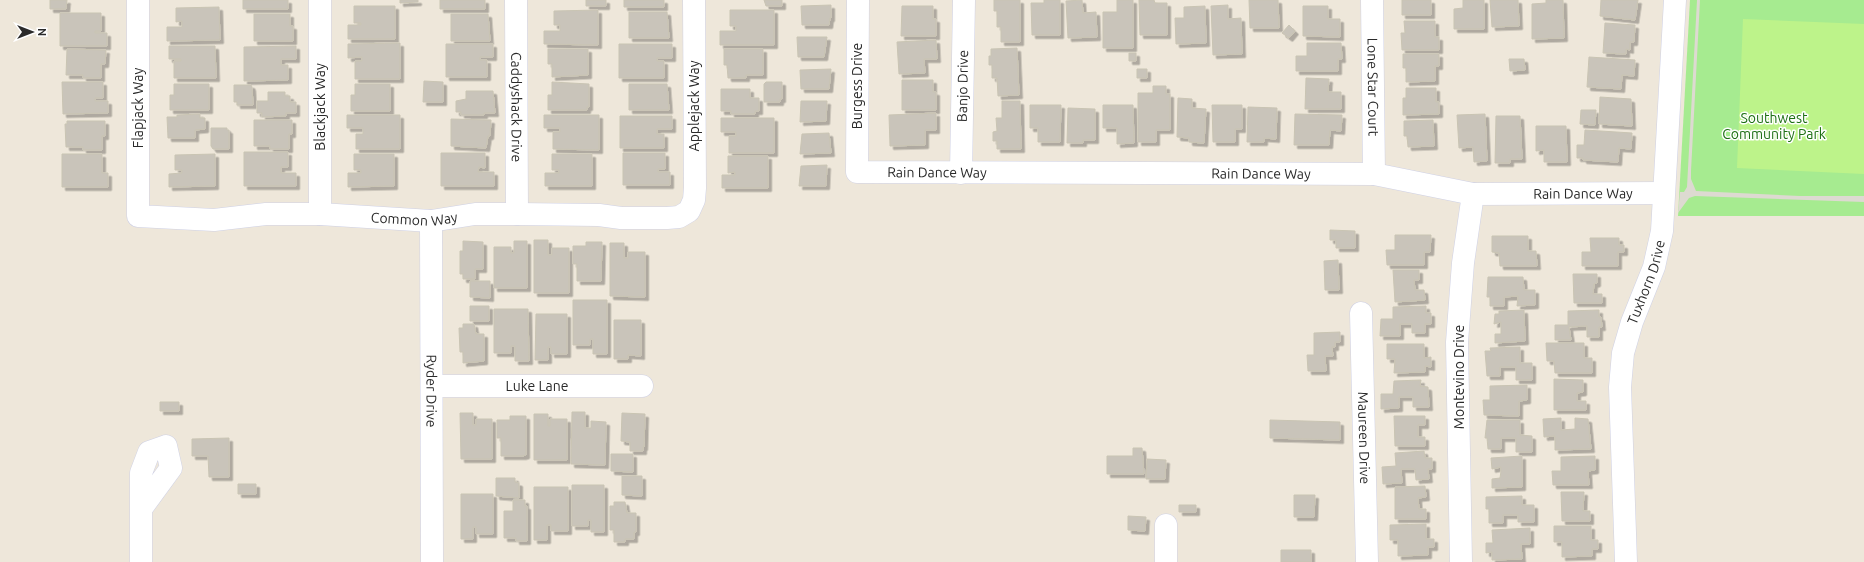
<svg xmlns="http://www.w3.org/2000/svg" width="1864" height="562" viewBox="0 0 1864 562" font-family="Ubuntu,sans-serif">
	<defs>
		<filter id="shadow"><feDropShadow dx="3.5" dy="3.5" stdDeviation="0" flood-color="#0004"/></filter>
	</defs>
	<rect width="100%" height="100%" fill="#eee7da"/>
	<path fill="#a6eb90" d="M1690,0H1864V216H1678Z"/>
	<path fill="#bdf38a" d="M1743,19L1864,24V174L1737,168Z"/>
	<path fill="#dddad1" d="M1697,0H1700L1691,171V179L1696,191L1800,196H1864V202L1695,196L1689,198L1678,213L1680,192H1684L1687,187Z"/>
	<path fill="#c9c4ba" stroke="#c9c4b3" filter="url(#shadow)" d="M50,0H67L66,9H50Z
		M243,0H288V9H243Z
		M400,0H418V2L400,3Z
		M440,0H485V9H440Z
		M586,0H606V6H586Z
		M624,0H664V7H624Z
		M764,0H782V6H766Z
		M994,0H1020V42H1001V27H997V11H994Z
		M1044,0H1060V35H1032L1031,3H1044Z
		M1082,0L1083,13L1096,12L1097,37L1068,38L1066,1Z
		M1117,0H1133V48H1103V12H1117Z
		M1139,0H1154L1155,3H1167V35H1140Z
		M1249,0H1278L1279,28H1250Z
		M1402,0H1431V15H1402Z
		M1463,0H1484V29H1454V9L1463,8Z
		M1490,0H1518L1519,26L1492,27Z
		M1546,0H1563L1564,38L1532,39V4L1546,3Z
		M1601,0H1638L1635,20L1600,16Z
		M831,5V18H830L829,25H802L801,6Z
		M1228,5V19L1241,18L1242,54L1213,55L1211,6Z
		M354,6H395V39H348V25H361V23H354Z
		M902,6H933V19H936V36H901Z
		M1205,6L1206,43L1176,44L1175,18H1184V7Z
		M1303,6H1328V19H1340V37L1303,36Z
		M219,7L220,40L167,41V27H182V21L176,22V8Z
		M598,10V45L544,44V31H560V25H554V11Z
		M730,10H774V45H720V31H736V26H730Z
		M629,12H667L669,38H629Z
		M60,13H101V31H95V33H107V46H60Z
		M254,14H290V26H293V41H254Z
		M451,14H488L490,41H451Z
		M1404,21H1435V37H1439V50H1402L1401,33H1405Z
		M1605,23L1635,25L1634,42H1630V50L1626,49V54L1603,53Z
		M1289,25L1295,31L1289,38L1282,33Z
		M797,37H827L824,57H798Z
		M936,40L937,59H924L925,73L899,74L897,42Z
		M400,43V79H355V61H362V57L348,58V44Z
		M1307,43H1341L1342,59H1338V71H1296V56H1307Z
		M446,44H493V57H480V60H487V77H446Z
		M619,44H672V58H657V61H664V78H619Z
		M169,46H215L216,78H174V61H181V59H169Z
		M296,46V59H281V65H288V80L244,81V47Z
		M1017,48L1019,95L998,96L997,78H992V65H989V56H991V49Z
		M67,49L106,50L105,64H101V78H83V75H66Z
		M548,49H588V75L552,77V64H548Z
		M724,49H763V75H746V78H728L727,65H724Z
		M1129,53H1136V61H1129Z
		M1403,54H1439V66H1435V81L1406,82V68H1403Z
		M1589,57L1635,60L1634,76L1622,75L1621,89L1587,87Z
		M1509,59H1524L1525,70L1510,71Z
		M831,69L829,89H801L800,70Z
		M1137,69H1147V78H1137Z
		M1306,78L1329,79L1328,92H1341V109H1305Z
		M902,80H933V92H936V110H902Z
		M424,81L443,82V102H423Z
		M62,82H103V98H95V101H108V113L63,114Z
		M552,82L589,84V107H587V110H548V95H552Z
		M766,82H782V99H780V102H764V84Z
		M174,84H209V110H170V95H174Z
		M355,84H390V111H351V95H355Z
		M629,84H667L669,110H629Z
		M234,85H251L252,87L253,105H237V102H234Z
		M1153,86H1166V94H1170V130H1156V142H1138V93H1153Z
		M1406,88H1436V102H1439V114L1403,115V98H1406Z
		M721,89H750V98H759V111H755V114H731V111H721Z
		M466,91H493L495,113H484V115H461V112H456V101L466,99Z
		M268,92H285V96H290V102H296V113H286V116L262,117V113H257V101H268Z
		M1600,97L1631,99L1632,126L1599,124Z
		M1178,98L1192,99V108L1206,109L1204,143L1189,142V138L1177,137Z
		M801,101H827L826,121L800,122Z
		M1002,101H1020L1021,149H997V141H993V132L997,131L996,118H1002Z
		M1030,105H1061L1060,142H1038V128H1030Z
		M1103,105H1133L1134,143L1117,144V128H1103Z
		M1212,105H1242V129H1235V142H1213Z
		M1248,107L1277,108L1276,139L1264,138V142H1247Z
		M1068,108L1095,109V140H1083V143H1067Z
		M1581,110H1596L1595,125L1580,124Z
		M936,113V130H925V145L890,146L889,115Z
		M200,114V118H205V129L195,130V138H168L167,117H177V115Z
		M1295,114L1342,115L1341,131L1330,130L1329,145H1294Z
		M1485,114L1487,161L1474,162L1473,147L1459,148L1457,115Z
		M347,115H400V149H356V134H363V128H347Z
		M544,115H599V150L553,149V132H560V128H544Z
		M620,116H672V129H657V134H664V148H620Z
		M1496,116H1520L1522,159H1510V163H1495Z
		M721,118H774V153H729V136H736V132H721Z
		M451,119L491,120L490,136H488L486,148L451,146Z
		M254,120H292V134H289V149H270V146H254Z
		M1433,120L1434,146L1408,147L1407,136H1404V121Z
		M67,121H105V136H102V150H83V147H66L65,124H67Z
		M1536,126H1566L1567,162H1544V150L1536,151Z
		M211,128H227V130H229V149H213L211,146Z
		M1585,130L1632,133L1631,149L1619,148L1618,162L1583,160V158H1577V145H1584Z
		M829,133L831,153L800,154L802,134Z
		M244,152H288V167H281V173H296V186H244Z
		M441,153H485V168L479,167L478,172H494V186H441Z
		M623,153H665V169H658V172H670V185H623Z
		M62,154H102V173H108V187H62Z
		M215,154V186L169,187V174L182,173V170H175V155Z
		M354,154H394V186L348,187V173H361V170H354Z
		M552,154H592V186H545V173H559V170H552Z
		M728,156H768V188H722V175H735V172L728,173Z
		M827,165L826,186H799L801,166Z
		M1330,230L1355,231V248H1336V240H1330Z
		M1395,235H1431L1430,252H1424V265H1387L1386,250H1395Z
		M1492,236H1528V251H1536L1537,266H1500L1499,253L1492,252Z
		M1590,238H1619V245H1624V252H1618V266H1582V252H1591Z
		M534,240H548V255H552V248H569V293H534Z
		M463,241L483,242V269H475V279H463V274H460V251H463Z
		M514,241H527V288H494V247H511V253H514Z
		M586,242H602L601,281H577V264H573V246H586Z
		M610,243H624V258H628V252H645V297L610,296Z
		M1338,260L1339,290H1325L1324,261Z
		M1393,270H1419V280H1414L1415,290H1424L1425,300L1395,302Z
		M1573,274H1597V283L1594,284L1593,294H1602V303H1574Z
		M1488,277H1523L1524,290H1535V305L1517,306L1518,296L1504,297V306H1490V297H1487Z
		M470,281H490V298L470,297Z
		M573,300H607V354H593V339H590V345H573Z
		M470,306H489V321H470Z
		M1426,306V313H1431V324H1425V333H1412V324H1400V336H1380L1381,319H1393V307Z
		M494,309H528L529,361H515V346H511V353H494Z
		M1524,310L1525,341L1495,343V334H1501V322L1494,324L1495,314H1499V311Z
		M1599,310V317H1601L1602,327H1599V337H1587V326L1569,327L1571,340H1555V325H1568V311Z
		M536,314H567V354H551V347H548V360H535Z
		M614,320H641V356L628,355V359H614Z
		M463,324H474L476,334H484V361L463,363V352H460L459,328H463Z
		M1340,332V342H1335V347H1332L1333,356H1325L1326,371H1308L1307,355H1314V333Z
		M1546,343H1584V358H1592V373H1555L1554,361H1547Z
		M1387,344H1424V358L1431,357V367L1425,366V372L1394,373L1395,359H1387Z
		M1520,347V363H1532V380H1516V367H1500V376H1487L1485,351H1491L1490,348Z
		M1554,379L1583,380V392L1577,393V401H1586V410H1554Z
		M1421,380L1420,386L1428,387L1429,407H1413V397H1399V408L1381,409V394H1393L1394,381Z
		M1527,385V400L1519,401V416L1484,415L1483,400H1490V386Z
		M160,402H179V411H160Z
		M572,412H585V428H591V421L606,422L605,465L571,464Z
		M460,413H473V425H476V419H492V459H461Z
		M622,413L645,414L644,447H643V451H630V442L621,441Z
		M534,414H548V426H550V419H567V460H534Z
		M510,416H526V455L523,456H501V438H497V420H510Z
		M1394,416H1425V425H1418V437H1425V446H1395Z
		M1561,418V430L1575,429V418L1588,419L1591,449L1555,450V436L1544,437L1543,419Z
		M1270,420L1340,422V440L1270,438Z
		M1487,420H1520V435L1532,436V452H1516V438H1501V449H1488L1487,438H1485Z
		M229,438V477H209L208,456H192V439Z
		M1133,448H1142L1144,474H1107V456H1133Z
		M1424,451L1425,458H1432V469H1428L1429,479L1416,480L1415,469H1401L1402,483L1383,484L1382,467L1396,466L1395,453Z
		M611,454H633V472L611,471Z
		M1522,456V487L1492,488V479L1500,478L1501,471V467L1492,469L1491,458Z
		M1595,456V470L1588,471L1589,485H1553L1552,471H1561V457Z
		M1147,459L1166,460L1165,479H1146Z
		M622,476H642V496L622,495Z
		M496,478H515V482L519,483V498L496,496Z
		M238,484H256V494H238Z
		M572,485H604V532H591V520H588V526H572Z
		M1425,486L1426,497L1418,498L1419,509H1426V519H1395V487Z
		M534,487H568V531H551V525H547V540H534Z
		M1561,492H1584L1583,511H1590V521H1562Z
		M461,494H493V534H476V527H473V539H461Z
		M1294,495H1315L1314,517H1294Z
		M1522,496V505H1534V522H1518V515H1503V523H1489V509H1486V497Z
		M513,500H525V506H527V541H516V538H504V511H513Z
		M614,502H625L627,513H636V532H634V539H625V542H614V530H610V506H614Z
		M1179,505H1196V512H1179Z
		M1128,516L1146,517L1145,531L1128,530Z
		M1426,524V539H1434V547H1428V555L1398,556V540H1390V525Z
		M1554,526H1591V540H1598V549H1592V556L1562,557V542H1554Z
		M1530,528V544H1521L1522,559L1492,560V552L1486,553V543H1493L1492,530Z
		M1281,550H1311V562H1281Z"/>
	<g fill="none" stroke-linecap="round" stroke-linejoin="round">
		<defs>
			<g id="minor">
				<path id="s1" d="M138,0V216L214,220L266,214H320L431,221L475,214H517L599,215L621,218H667L679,217L689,211L694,200L695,188L694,0"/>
				<path d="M320,0V214"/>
				<path id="s2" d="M516,0L517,214"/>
				<path id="s3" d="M858,0L857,172L1374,174L1473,194L1663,193"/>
				<path id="s4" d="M1372,0L1374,174"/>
				<path id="s5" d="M961,173L964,0"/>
				<path id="s6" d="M431,221L432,562"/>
				<path id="s7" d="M1361,313L1367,562"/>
				<path id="s8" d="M432,386H642"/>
				<path d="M141,509L171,468L166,446L149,452L141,473V562"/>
				<path d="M1166,562V525"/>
				<path d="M1461,562L1457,342L1463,263L1473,194"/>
				<path id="s9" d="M1626,562L1620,387L1623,353L1632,322L1654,267L1662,231L1675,0"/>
			</g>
		</defs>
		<use href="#minor" stroke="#cfd1e5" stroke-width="23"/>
		<use href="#minor" stroke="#fff" stroke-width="22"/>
	</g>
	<g text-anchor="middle" stroke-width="3" stroke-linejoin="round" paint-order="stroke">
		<g font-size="14" fill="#2a2a2a" stroke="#fff">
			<text transform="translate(857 86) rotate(-90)" y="5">Burgess Drive</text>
			<text dy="5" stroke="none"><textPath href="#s5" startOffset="87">Banjo Drive</textPath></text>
			<text dy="5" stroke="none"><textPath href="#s4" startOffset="87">Lone Star Court</textPath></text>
			<text transform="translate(694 106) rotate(-90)" y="5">Applejack Way</text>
			<text transform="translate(320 107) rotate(-90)" y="5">Blackjack Way</text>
			<text dy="5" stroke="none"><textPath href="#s2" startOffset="107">Caddyshack Drive</textPath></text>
			<text transform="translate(138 108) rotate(-90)" y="5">Flapjack Way</text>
			<text dy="5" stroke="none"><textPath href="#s3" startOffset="252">Rain Dance Way</textPath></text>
			<text dy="5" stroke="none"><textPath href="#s3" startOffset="576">Rain Dance Way</textPath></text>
			<text dy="5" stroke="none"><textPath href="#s3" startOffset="900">Rain Dance Way</textPath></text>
			<text dy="5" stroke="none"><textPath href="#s1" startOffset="493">Common Way</textPath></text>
			<text dy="5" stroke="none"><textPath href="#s9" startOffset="284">Tuxhorn Drive</textPath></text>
			<text transform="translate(1459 377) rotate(-90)" y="5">Montevino Drive</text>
			<text dy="5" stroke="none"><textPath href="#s8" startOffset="105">Luke Lane</textPath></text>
			<text dy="5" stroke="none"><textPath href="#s6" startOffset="170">Ryder Drive</textPath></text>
			<text dy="5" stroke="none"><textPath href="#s7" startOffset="125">Maureen Drive</textPath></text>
		</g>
		<g font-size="14" fill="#1c6f12" stroke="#fff">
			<text x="1774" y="123">Southwest<tspan x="1774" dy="16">Community Park</tspan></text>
		</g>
	</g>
	<g transform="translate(32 32) rotate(90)" stroke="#ffffff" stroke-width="3" paint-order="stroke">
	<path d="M0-3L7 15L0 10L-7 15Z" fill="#2a2a2a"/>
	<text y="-6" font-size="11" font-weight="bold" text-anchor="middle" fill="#2a2a2a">N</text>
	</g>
</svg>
